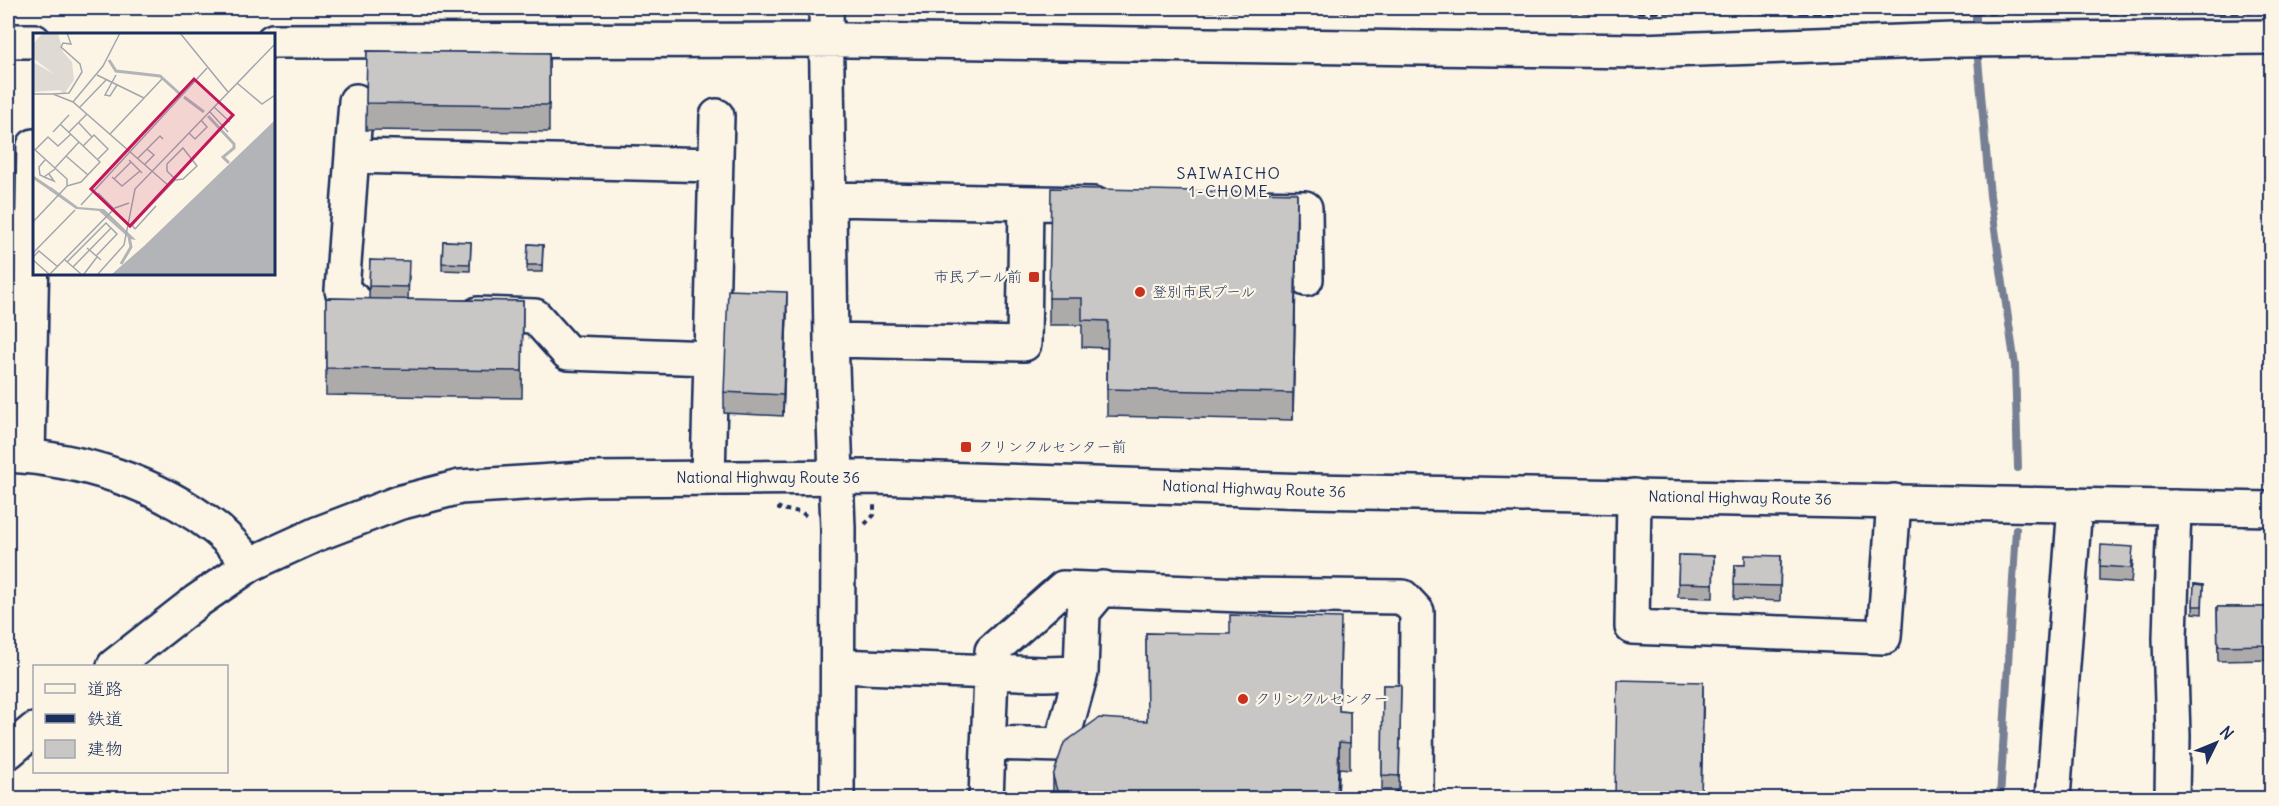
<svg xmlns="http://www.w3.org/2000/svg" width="2279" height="806" viewBox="0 0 2279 806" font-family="Delius,'Klee One',sans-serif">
	<rect width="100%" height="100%" fill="#fcf5e5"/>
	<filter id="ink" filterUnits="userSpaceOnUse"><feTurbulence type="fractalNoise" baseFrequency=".0167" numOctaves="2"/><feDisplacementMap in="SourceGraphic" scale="12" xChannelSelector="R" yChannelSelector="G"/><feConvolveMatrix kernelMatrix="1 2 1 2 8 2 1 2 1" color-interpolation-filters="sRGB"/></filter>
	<g filter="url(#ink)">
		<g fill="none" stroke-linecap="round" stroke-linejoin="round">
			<path stroke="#767f94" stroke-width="8" d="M1976,8V33
				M1977,48L1990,196L2015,365L2018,468
				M2000,798L2016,529"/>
			<defs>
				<path id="minor" d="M826,8L831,340L838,528L837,798
					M8,41H34
					M273,41L847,40L1640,51L1955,40L2272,37
					M356,101L342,290L364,309L393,310
					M353,156L715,165
					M829,199L1094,204
					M1251,207L1305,208L1306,279
					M478,314L535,316L568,353L711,358
					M831,340L1024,344L1026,203
					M28,456L34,146
					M708,477L717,116
					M1634,496L1632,627L1884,637L1894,501
					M838,666L1044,674L1081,673
					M988,743L1061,745L1081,673L1083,612L1103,588
					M986,798L992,651L1063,588L1242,595L1403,597L1417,612L1416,794L1413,798
					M2053,798L2075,505
					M2172,798L2173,736L2170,638L2174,507"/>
				<path id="major" d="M8,455C81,459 156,482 215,528C228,538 239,552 251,564"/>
				<path id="highway" d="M114,666L197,601L251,564L317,534L398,503L460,487L585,479L875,477L1312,491L2272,509
					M8,752L34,730"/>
			</defs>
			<use href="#minor" stroke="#1b2f5e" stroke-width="38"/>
			<use href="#major" stroke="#1b2f5e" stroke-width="38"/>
			<use href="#highway" stroke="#1b2f5e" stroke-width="38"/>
			<path stroke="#1b2f5e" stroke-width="4" stroke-dasharray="4.5 4.5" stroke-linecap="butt" d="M780,506L779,509L801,512L809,518
				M865,524L874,515V505"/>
			<use href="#minor" stroke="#fcf5e5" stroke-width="33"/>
			<use href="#major" stroke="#fcf5e5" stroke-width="33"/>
			<use href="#highway" stroke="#fcf5e5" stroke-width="33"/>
			<path stroke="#1b2f5e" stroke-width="4.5" stroke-dasharray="9 4.5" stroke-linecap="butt" d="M786,8L1949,13L2272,12"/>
		</g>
		<path fill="#acabaa" stroke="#1b2f5e" stroke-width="1.5" d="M367,51L549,53V132L366,130Z
			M1297,220L1293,420L1107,416V348L1082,347V325H1049V298Z
			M443,241L471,242L470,271L442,270Z
			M528,244L543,245L542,272H527Z
			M370,260L409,276L408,299L523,301L522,398L326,395V298L369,299Z
			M787,313L783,416L724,413V392Z
			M1679,555L1714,556L1713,598L1678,597Z
			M1781,556L1780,601L1734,599L1735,565H1745Z
			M2133,561L2131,583L2100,581V566Z
			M2194,584L2203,585L2202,614L2193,613Z
			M2217,607H2271V660L2218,661Z
			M1146,633L1341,644L1339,711L1350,712V769L1339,768L1338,798H1053V776L1147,721Z
			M1383,685H1401L1399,790H1382Z
			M1703,709L1701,798H1615Z"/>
		<path fill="#8c8b8b" stroke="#1b2f5e" stroke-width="1.5" d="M1297,193V220L1293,420V393Z
			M787,292V313L783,416V395Z
			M1703,682V709L1701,798Z
			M1339,742V768L1338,798H1337Z"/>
		<path fill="#c8c7c6" stroke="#1b2f5e" stroke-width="1.5" d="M367,51L549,53V105L366,103Z
			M1051,188L1297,193L1293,393L1107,389L1108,321L1082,320V298H1049Z
			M443,241L471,242L470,264L442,263Z
			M528,244L543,245L542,265H527Z
			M370,260L409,261L408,287L369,286Z
			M728,290L787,292L783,395L724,392Z
			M326,298L523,301L522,371L326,368Z
			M2101,545L2133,547L2131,568L2100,566Z
			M1679,555L1714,556L1713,584L1678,583Z
			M1745,555L1781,556L1780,586L1734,585L1735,565H1745Z
			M2194,584L2203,585L2202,606H2193Z
			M2217,607H2271V645L2218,646Z
			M1230,615L1341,618L1339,711L1350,712V743L1339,742L1337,798H1059L1053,776L1064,743L1099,718L1147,721L1146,633L1230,634Z
			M1617,680L1703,682L1701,795L1678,794L1677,798H1615Z
			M1383,685H1401L1399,776L1382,775Z
			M2074,796L2107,798H2073Z"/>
	</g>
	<g fill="#c8321e" stroke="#fcf5e5" stroke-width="2">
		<rect x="1028" y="271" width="12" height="12" rx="3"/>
		<circle cx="1140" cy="292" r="6"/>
		<rect x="960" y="441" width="12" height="12" rx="3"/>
		<circle cx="1243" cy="699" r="6"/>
	</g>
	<g text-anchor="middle" stroke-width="4.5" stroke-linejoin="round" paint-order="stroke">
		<g font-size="15" fill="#1b2f5e" stroke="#fcf5e5" text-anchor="start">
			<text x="1022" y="282" text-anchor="end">市民プール前</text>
			<text x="1152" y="297">登別市民プール</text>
			<text x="978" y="452">クリンクルセンター前</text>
			<text x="1255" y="704">クリンクルセンター</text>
		</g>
		<g font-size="15" fill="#1b2f5e" stroke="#fcf5e5">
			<text x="768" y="483">National Highway Route 36</text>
			<text transform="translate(1254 489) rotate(2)" y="5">National Highway Route 36</text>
			<text transform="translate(1740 498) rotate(1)" y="5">National Highway Route 36</text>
		</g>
		<g font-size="16" letter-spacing="1.5" fill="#1b2f5e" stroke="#fcf5e5">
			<text x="1229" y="179">SAIWAICHO<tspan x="1229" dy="18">1-CHOME</tspan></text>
		</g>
	</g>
	<g transform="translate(33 33)">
		<rect width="242" height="242" fill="#fcf5e5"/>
		<path d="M10,0H25L30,19L39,29L41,47L31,61L27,57L0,59V29L21,41L0,25V11Z" fill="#dfdbd4"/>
		<path d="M241,88V241H79L111,213ZM18,154L45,174L71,176L103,207L97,206L66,178L43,176L16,157Z" fill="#b2b4b8"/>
		<path fill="none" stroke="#b2b4b8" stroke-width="3" d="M76,27L83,38L127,43L147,61M151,64L171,79M175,83L201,111V115L190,124L196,130M0,144L19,157M88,231L98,214L96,204"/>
		<path fill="none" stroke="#a2a6af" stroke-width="1.5" d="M147,0L195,59M64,42L111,65M83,42L72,62L77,63L84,52M204,50L229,71L242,62M0,61H20L40,69L136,153M20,61L36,60L49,39L47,31L28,14L30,10L38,11L34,0M40,69L70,33L87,0M47,74L73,47M181,74L197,89M177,79L195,99M46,90L59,104M27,91L67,129L48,149L34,153M20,99L36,82M36,99L54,81M156,100L162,106L174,94L168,87M77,101L129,46M50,113L61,102L75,116L65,126M0,115L34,146V153L0,189M150,115L164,133L150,146L143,147L134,138V131ZM2,117L15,104L25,113L38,101M33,123L55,142M105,125L127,103L130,106M12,127L6,134L7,142L11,144L22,136M96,127L109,140M112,131L121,122L114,116M22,135L46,109M11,144L21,148L16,141M79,144L89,153L107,138M81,146L98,129M65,160L81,176M48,172L174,35M102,196L99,192L143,146M102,196L123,173M54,215L68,227M0,220L42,177M0,224L6,218L25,234M0,227L16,241M32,227L48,241M34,229L73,190L84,201L63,223M40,234L78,195M17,241L82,175L96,170M51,241L64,224M65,241L91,212L102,156L242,11"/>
		<path fill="#c2185b" fill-opacity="0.15" stroke="#c2185b" stroke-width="3" d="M161,46L200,82L97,193L58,156Z"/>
		<rect width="242" height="242" fill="none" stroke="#1b2f5e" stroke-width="3"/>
	</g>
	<rect width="2279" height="806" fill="none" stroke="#fcf5e5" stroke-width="30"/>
	<rect x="15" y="15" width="2249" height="776" fill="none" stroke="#1b2f5e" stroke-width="2" filter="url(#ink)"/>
	<rect x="33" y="665" width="195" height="108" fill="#fcf5e5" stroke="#a2a6af" stroke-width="1.5"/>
	<rect x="45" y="684" width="30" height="9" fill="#fcf5e5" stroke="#a2a6af" stroke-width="1.5"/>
	<text x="87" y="695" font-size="18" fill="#1b2f5e">道路</text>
	<rect x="45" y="714" width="30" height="9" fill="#1b2f5e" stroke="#a2a6af" stroke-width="1.5"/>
	<text x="87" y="725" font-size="18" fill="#1b2f5e">鉄道</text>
	<rect x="45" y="740" width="30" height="18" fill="#c8c7c6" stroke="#a2a6af" stroke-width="1.5"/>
	<text x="87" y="755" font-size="18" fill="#1b2f5e">建物</text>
	<g transform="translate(2216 743) rotate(47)" stroke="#fcf5e5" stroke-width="4.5" paint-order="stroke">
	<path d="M0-4.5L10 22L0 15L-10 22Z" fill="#1b2f5e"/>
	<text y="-9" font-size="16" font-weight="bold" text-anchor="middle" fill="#1b2f5e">N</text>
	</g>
</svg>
